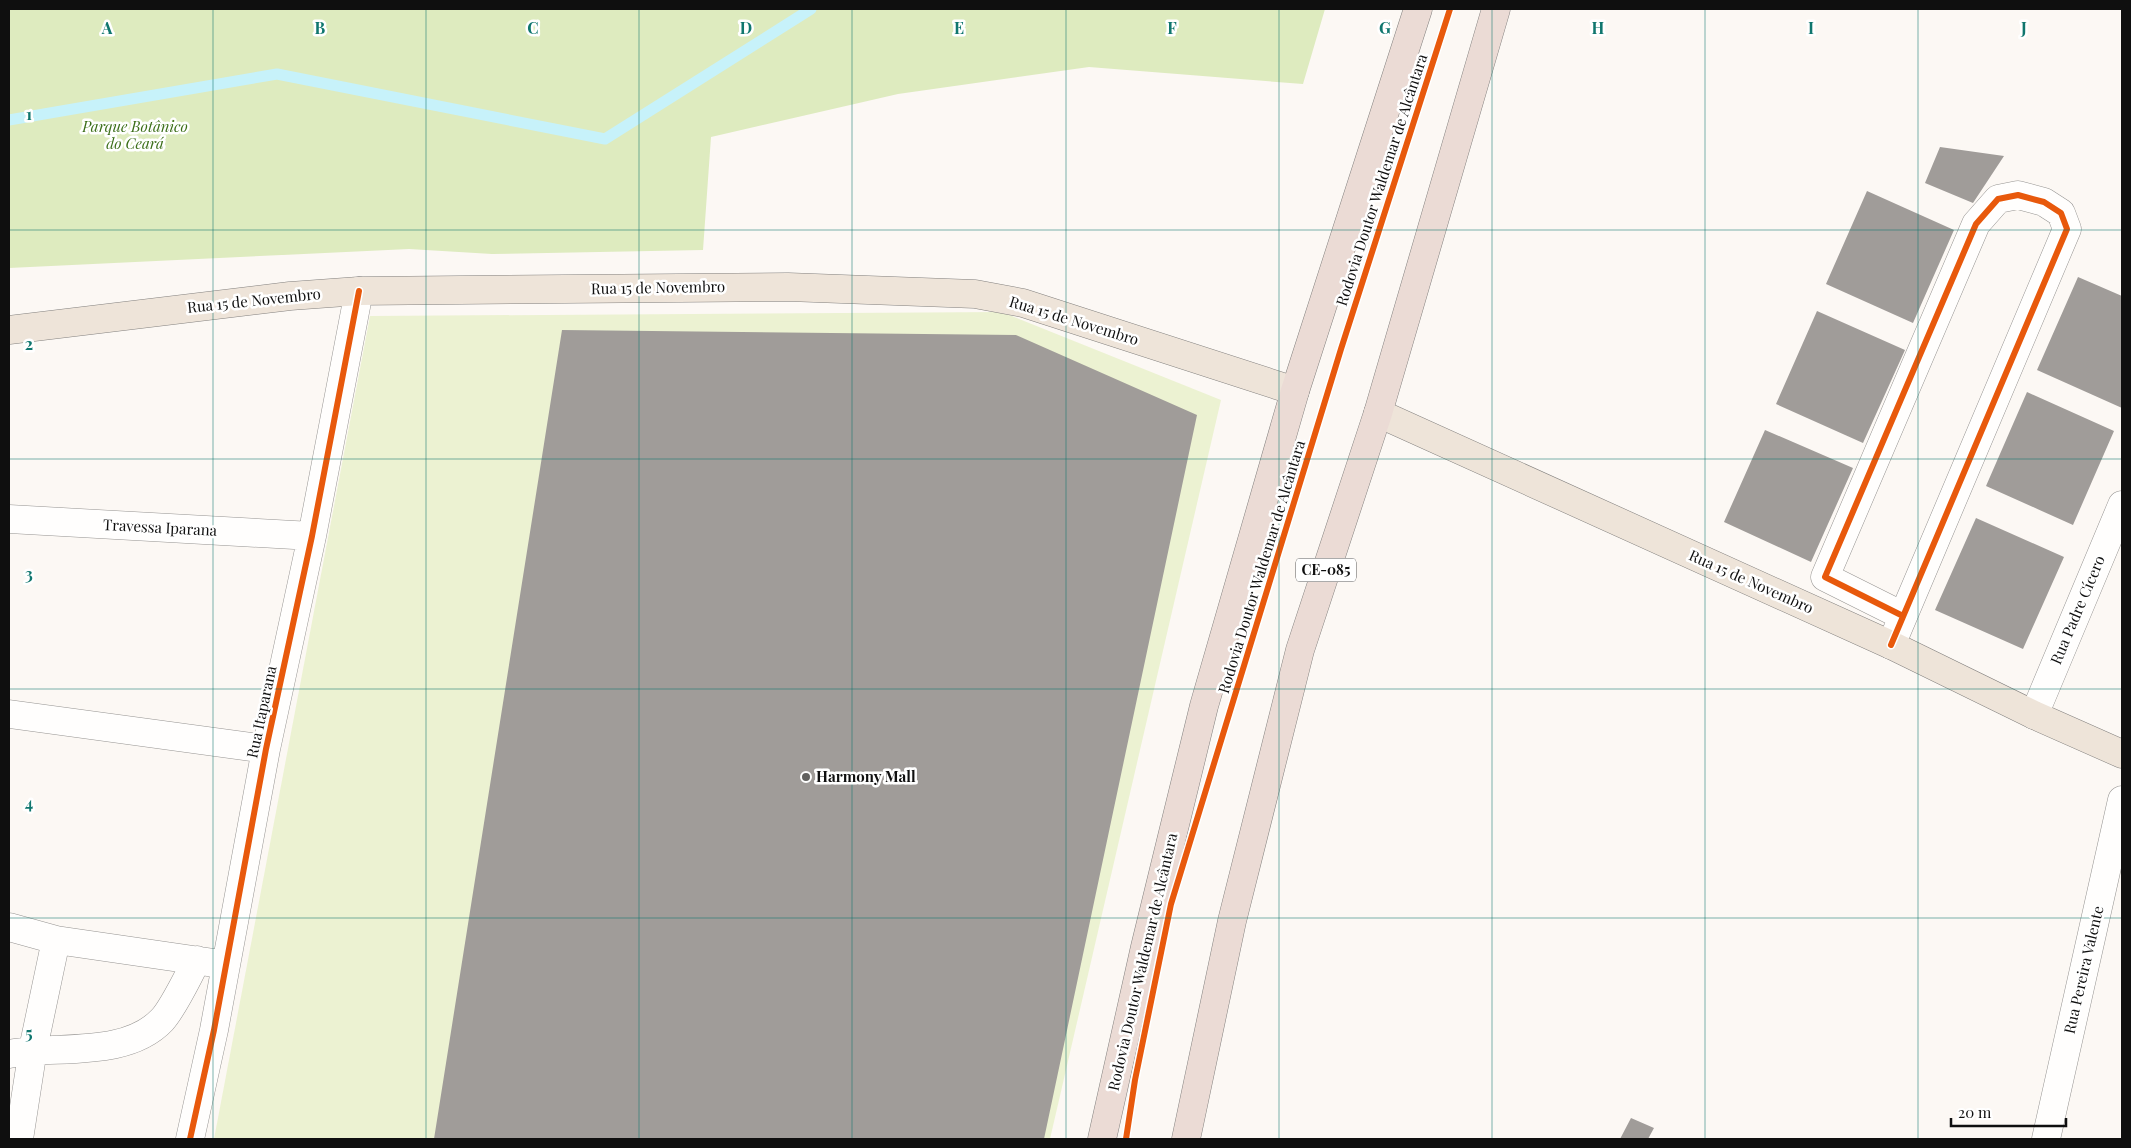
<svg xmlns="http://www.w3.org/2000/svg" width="2131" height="1148" viewBox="0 0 2131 1148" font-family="'Playfair Display',serif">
	<rect width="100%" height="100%" fill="#fcf8f4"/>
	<path fill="#ecf2d2" d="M1002,312L1221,400L1050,1139H214L370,316Z"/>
	<path fill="#deebbf" d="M9,9H1325L1303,84L1089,67L898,94L711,137L703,250L492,254L409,249L9,268Z"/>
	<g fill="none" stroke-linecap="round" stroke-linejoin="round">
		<path stroke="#c7f2fa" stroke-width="11" d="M9,120L277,74L605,139L811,9"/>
	</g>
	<path fill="#a09c99" d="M1940,147L2004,156L1973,203L1925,183Z
		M1867,191L1954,230L1913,323L1826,284Z
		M2078,277L2122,296V408L2037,370Z
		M1817,311L1905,350L1863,443L1776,404Z
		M562,330L1016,335L1197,415L1044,1139H434Z
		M2027,392L2114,431L2073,525L1986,486Z
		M1765,430L1853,468L1811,562L1724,522Z
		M1976,518L2064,557L2023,649L1935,610Z
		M1631,1118L1654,1128L1648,1139H1620Z"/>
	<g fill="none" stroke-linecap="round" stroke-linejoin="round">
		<defs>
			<path id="minor" d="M9,519L312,536
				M1891,645L2067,229L2061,213L2044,202L2018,195L1998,199L1976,224L1825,577L1903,616
				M9,714L266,749
				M2034,715L2122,505
				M9,927L56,940L214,963
				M9,1054C57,1045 126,1058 162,1020C174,1007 188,976 197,960
				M19,1139L33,1049L56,940
				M190,1139L214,1030L266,749L312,536L359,291
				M2046,1139L2122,800"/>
			<path id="major" d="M9,330L290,296L359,291L788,287L975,294L1023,303L1295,391
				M1378,413L1891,645L2034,715L2122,754"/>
			<path id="highway" d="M1102,1139L1145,947L1204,706L1295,391L1418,9
				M1186,1139L1232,921L1300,650L1378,413L1496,9"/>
		</defs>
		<use href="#minor" stroke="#969492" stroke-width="29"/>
		<use href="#major" stroke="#83817f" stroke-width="29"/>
		<use href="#highway" stroke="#83817f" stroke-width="29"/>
		<use href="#minor" stroke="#fffefd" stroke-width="28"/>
		<use href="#major" stroke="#eee4d9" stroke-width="28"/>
		<use href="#highway" stroke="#ebdbd5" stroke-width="28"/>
		<defs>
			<path id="cycleway" d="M1891,645L2067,229L2061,213L2044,202L2018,195L1998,199L1976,224L1825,577L1903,616
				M190,1139L214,1030L266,749L312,536L359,291
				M1126,1139L1135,1080L1171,904L1341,349L1450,9"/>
		</defs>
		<use href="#cycleway" stroke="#fff" stroke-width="9"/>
		<use href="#cycleway" stroke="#e8590c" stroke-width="6"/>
	</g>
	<path fill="none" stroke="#0f766e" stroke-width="1" stroke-opacity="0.55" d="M213,9V1139M426,9V1139M639,9V1139M852,9V1139M1066,9V1139M1279,9V1139M1492,9V1139M1705,9V1139M1918,9V1139M9,230H2122M9,459H2122M9,689H2122M9,918H2122"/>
	<circle fill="#62615f" stroke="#fff" stroke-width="2" cx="806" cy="777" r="5"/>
	<g text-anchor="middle" stroke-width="5" stroke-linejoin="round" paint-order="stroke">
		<rect fill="#fff" stroke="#575757" stroke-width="1" x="1296" y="558.5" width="60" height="23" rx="4"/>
		<g font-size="14" font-weight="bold" fill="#0f0f0f">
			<text x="1326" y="575">CE-085</text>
		</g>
		<g font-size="15" font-style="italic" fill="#3b6e18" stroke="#fff">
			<text x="135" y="132">Parque Botânico<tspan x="135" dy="17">do Ceará</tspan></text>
		</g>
		<g font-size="15" fill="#0f0f0f" stroke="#fff">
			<text transform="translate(1382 180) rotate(-72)" y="5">Rodovia Doutor Waldemar de Alcântara</text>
			<text transform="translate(658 288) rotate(-1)" y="5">Rua 15 de Novembro</text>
			<text transform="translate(254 301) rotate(-6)" y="5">Rua 15 de Novembro</text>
			<text transform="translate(1074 321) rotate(17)" y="5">Rua 15 de Novembro</text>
			<text transform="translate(160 528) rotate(3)" y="5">Travessa Iparana</text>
			<text transform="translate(1262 567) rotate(-73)" y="5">Rodovia Doutor Waldemar de Alcântara</text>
			<text transform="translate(1751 582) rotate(24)" y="5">Rua 15 de Novembro</text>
			<text transform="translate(2078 610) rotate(-67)" y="5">Rua Padre Cícero</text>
			<text transform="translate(262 712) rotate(-78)" y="5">Rua Itaparana</text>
			<text transform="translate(1143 962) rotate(-77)" y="5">Rodovia Doutor Waldemar de Alcântara</text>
			<text transform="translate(2084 970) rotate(-77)" y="5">Rua Pereira Valente</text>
		</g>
		<g font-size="15" font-weight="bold" fill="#0f0f0f" stroke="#fff" text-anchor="start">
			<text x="816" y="782">Harmony Mall</text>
		</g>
	</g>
	<g font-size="16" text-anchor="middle" font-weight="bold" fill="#0f766e" stroke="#fff" stroke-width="5" stroke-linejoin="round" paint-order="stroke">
		<text x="107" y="34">A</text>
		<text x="320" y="34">B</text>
		<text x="533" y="34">C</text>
		<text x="746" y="34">D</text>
		<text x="959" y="34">E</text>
		<text x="1172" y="34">F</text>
		<text x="1385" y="34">G</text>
		<text x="1598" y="34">H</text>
		<text x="1811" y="34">I</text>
		<text x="2024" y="34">J</text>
		<text x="29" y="120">1</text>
		<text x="29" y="350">2</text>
		<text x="29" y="580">3</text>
		<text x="29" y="809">4</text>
		<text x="29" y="1039">5</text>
	</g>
	<rect width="2131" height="1148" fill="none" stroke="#0f0f0f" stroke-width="20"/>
	<path d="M1951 1118v8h115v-8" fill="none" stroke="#0f0f0f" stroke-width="2.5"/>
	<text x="1958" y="1118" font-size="15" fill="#0f0f0f" stroke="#ffffff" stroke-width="4" paint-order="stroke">20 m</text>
</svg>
